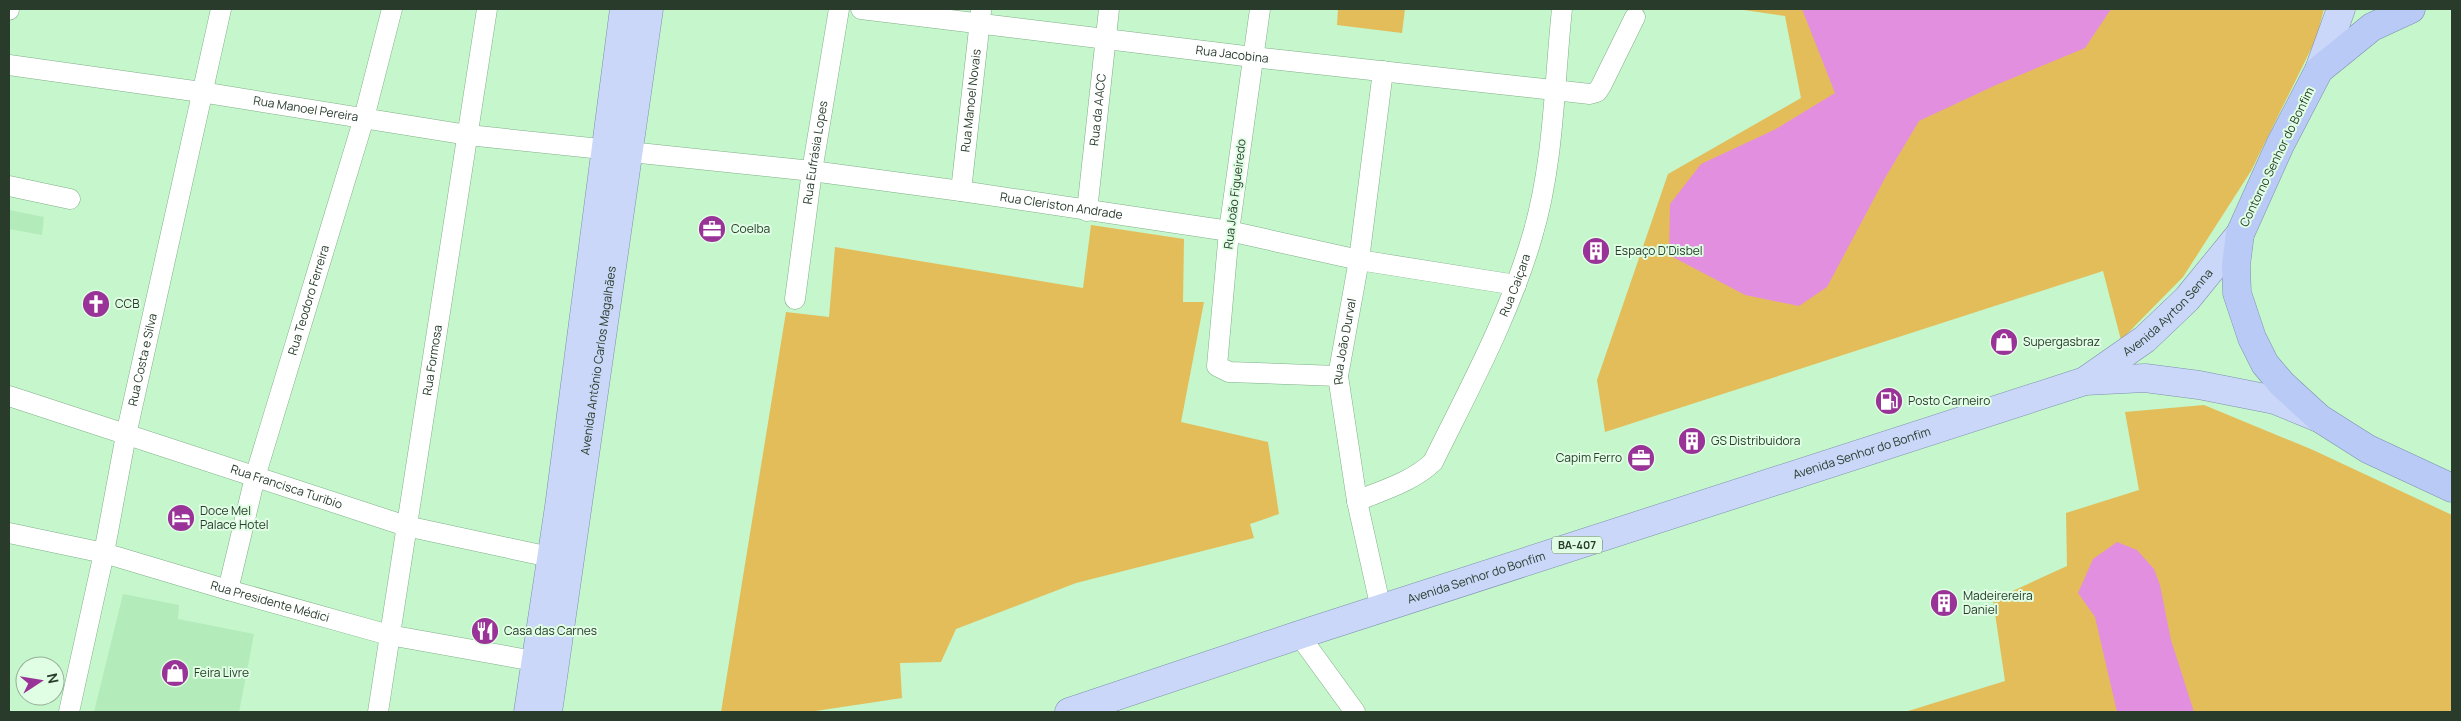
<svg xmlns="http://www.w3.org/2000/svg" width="2461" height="721" viewBox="0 0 2461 721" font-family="Manrope,sans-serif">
	<rect width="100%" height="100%" fill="#c5f6cc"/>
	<path fill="#b3ebbb" d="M9,210L44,217L42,235L9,229Z
		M123,594L179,605L178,619L254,634L239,712H94Z"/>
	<path fill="#e3bd59" d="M1338,9H1405L1402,33L1337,25Z
		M1737,9H2324L2316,39L2251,171L2183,277L2121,340L2103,271L1605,432L1597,380L1668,174L1801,98L1785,16Z
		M1091,225L1184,239L1183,302H1204L1181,422L1268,442L1279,514L1250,524L1254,538L1076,583L956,629L941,662L900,663L902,698L809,712H721L786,312L829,317L835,247L1083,288Z
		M2204,405L2313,450L2452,515V712H1905L2005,681L1993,600L2067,566L2066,513L2139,490L2125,412Z"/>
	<path fill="#e38fdf" d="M1802,9H2111L2085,48L1996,85L1919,121L1885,178L1827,287L1799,306L1745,295L1669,255L1670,204L1701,164L1776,129L1835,93Z
		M2117,542L2137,550L2154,569L2160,585L2171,640L2194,712H2117L2095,617L2078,593L2093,559Z"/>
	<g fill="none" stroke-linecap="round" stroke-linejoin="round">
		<defs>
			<g id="minor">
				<path id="s1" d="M861,9L1253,57L1590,94L1597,92L1601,86L1635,17"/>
				<path d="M1260,9L1229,231L1217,366L1229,372L1338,376"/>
				<path d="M9,10V9"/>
				<path id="s2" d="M9,65L201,92L468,135L812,171L961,191L1229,231L1359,260L1516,285"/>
				<path d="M9,186L70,199"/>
				<path id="s3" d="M961,191L981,11"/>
				<path id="s4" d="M1087,211L1109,9"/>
				<path id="s5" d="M795,299L812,171L839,9"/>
				<path id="s6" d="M9,396L406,526L564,560"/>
				<path id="s7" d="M1357,501C1383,490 1412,482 1433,462C1469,389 1509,316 1532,237C1554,164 1554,85 1562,9"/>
				<path id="s8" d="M9,533L104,553L228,590L389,635L534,661"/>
				<path id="s9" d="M228,590L255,477L364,118L392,9"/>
				<path id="s10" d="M1381,609L1357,501L1338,376L1359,260L1383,71"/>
				<path d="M1299,635L1355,712"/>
				<path id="s11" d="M69,712L104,553L126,435L221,9"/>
				<path id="s12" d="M378,712L487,9"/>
			</g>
			<g id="primary">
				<path d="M2319,70L2341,9"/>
				<path id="s13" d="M2085,381L2145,339L2187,299L2240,234"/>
				<path d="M528,712L559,507L624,9"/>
				<path id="s14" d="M548,712L649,9"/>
				<path id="s15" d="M1069,712L1299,635L2085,381L2145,378L2199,385L2275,400L2319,418"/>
			</g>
			<path id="trunk" d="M2411,9L2372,27L2319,70L2280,145L2240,234L2236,265L2237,293L2252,338L2265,364L2282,384L2319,418L2368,449L2452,488"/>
		</defs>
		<use href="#minor" stroke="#81af88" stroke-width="21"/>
		<use href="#primary" stroke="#7c90ae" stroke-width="29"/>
		<use href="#trunk" stroke="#7c90ae" stroke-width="29"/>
		<use href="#minor" stroke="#fff" stroke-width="20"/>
		<use href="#primary" stroke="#cbd7f8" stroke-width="28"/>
		<use href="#trunk" stroke="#bacaf6" stroke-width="28"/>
	</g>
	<defs>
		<symbol id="office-disc" viewBox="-11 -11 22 22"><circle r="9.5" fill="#993397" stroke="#e0fee4"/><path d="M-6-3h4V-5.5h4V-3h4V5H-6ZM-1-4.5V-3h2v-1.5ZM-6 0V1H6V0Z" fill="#fff"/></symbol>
		<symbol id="building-disc" viewBox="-11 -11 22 22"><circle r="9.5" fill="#993397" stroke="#e0fee4"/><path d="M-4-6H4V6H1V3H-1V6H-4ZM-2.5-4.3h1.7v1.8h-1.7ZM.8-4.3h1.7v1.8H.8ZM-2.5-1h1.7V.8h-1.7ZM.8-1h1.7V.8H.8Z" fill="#fff"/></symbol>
		<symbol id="church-disc" viewBox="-11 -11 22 22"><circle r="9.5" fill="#993397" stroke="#e0fee4"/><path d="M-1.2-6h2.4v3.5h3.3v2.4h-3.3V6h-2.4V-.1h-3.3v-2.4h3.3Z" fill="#fff"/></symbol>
		<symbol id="shop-disc" viewBox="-11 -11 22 22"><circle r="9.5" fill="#993397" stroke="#e0fee4"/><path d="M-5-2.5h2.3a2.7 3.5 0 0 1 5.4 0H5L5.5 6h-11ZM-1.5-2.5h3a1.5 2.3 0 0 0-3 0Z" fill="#fff"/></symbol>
		<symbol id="fuel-disc" viewBox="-11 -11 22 22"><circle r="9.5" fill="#993397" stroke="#e0fee4"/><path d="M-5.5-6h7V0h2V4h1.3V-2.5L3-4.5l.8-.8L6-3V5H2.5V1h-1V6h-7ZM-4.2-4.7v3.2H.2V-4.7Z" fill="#fff"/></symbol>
		<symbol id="hotel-disc" viewBox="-11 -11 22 22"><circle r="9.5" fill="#993397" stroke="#e0fee4"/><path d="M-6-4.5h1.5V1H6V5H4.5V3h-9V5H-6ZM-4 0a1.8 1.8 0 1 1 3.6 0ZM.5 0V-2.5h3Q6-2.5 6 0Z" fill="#fff"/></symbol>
		<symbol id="restaurant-disc" viewBox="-11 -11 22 22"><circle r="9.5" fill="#993397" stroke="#e0fee4"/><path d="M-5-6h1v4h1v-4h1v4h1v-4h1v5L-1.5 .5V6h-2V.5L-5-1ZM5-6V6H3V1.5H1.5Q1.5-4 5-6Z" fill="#fff"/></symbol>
	</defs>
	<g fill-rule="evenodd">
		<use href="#office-disc" x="696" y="213" width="32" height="32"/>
		<use href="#building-disc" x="1580" y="235" width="32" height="32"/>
		<use href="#church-disc" x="80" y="288" width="32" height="32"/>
		<use href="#shop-disc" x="1988" y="326" width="32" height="32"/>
		<use href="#fuel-disc" x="1873" y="385" width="32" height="32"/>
		<use href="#building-disc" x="1676" y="425" width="32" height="32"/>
		<use href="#office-disc" x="1625" y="442" width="32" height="32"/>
		<use href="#hotel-disc" x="165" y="502" width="32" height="32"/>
		<use href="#building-disc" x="1928" y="587" width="32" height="32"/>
		<use href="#restaurant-disc" x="469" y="615" width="32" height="32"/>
		<use href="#shop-disc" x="159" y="657" width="32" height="32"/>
	</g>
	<g text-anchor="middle" stroke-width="4" stroke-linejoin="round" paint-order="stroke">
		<rect fill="#e0fee4" stroke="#607663" stroke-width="1" x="1552" y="536.5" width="50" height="17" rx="4"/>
		<g font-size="11" font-weight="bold" fill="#293c2c">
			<text x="1577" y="549">BA-407</text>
		</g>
		<g font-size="12" fill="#293c2c" stroke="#e0fee4">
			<text dy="4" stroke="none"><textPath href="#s1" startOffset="374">Rua Jacobina</textPath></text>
			<text dy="4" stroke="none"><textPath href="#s3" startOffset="91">Rua Manoel Novais</textPath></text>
			<text dy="4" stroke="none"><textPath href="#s2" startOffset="300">Rua Manoel Pereira</textPath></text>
			<text dy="4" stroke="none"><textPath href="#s4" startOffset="102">Rua da AACC</textPath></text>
			<text dy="4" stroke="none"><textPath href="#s5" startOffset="148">Rua Eufrásia Lopes</textPath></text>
			<text transform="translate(2277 157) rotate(-64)" y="4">Contorno Senhor do Bonfim</text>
			<text transform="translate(1235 194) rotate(-83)" y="4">Rua João Figueiredo</text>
			<text dy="4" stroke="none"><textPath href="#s2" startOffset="1062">Rua Cleriston Andrade</textPath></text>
			<text dy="4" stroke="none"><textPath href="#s7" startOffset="281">Rua Caiçara</textPath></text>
			<text dy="4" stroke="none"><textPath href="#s9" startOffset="301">Rua Teodoro Ferreira</textPath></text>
			<text dy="4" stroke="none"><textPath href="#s13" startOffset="108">Avenida Ayrton Senna</textPath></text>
			<text dy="4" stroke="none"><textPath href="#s10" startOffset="272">Rua João Durval</textPath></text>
			<text dy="4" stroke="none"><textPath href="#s11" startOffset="360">Rua Costa e Silva</textPath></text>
			<text dy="4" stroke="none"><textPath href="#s12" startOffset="356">Rua Formosa</textPath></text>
			<text dy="4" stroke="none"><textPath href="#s14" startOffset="355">Avenida Antônio Carlos Magalhães</textPath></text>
			<text dy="4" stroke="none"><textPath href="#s15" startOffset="834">Avenida Senhor do Bonfim</textPath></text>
			<text dy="4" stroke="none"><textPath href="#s6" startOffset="292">Rua Francisca Turibio</textPath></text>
			<text dy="4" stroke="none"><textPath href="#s15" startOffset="429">Avenida Senhor do Bonfim</textPath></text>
			<text dy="4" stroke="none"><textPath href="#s8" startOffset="270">Rua Presidente Médici</textPath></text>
		</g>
		<g font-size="12" fill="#293c2c" stroke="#e0fee4" text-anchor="start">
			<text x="731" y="233">Coelba</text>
			<text x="1615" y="255">Espaço D'Disbel</text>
			<text x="115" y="308">CCB</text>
			<text x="2023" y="346">Supergasbraz</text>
			<text x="1908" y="405">Posto Carneiro</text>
			<text x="1711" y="445">GS Distribuidora</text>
			<text x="1622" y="462" text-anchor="end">Capim Ferro</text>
			<text x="200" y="515">Doce Mel<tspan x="200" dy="14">Palace Hotel</tspan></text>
			<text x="1963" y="600">Madeirereira<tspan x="1963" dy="14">Daniel</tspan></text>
			<text x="504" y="635">Casa das Carnes</text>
			<text x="194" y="677">Feira Livre</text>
		</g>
	</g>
	<rect width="2461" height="721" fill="none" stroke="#293c2c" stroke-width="20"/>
	<g transform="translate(40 681) rotate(78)"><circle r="24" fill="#e0fee4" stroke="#97b09a"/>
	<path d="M0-4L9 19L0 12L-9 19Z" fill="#993397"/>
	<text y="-8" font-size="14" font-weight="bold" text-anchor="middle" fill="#293c2c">N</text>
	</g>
</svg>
